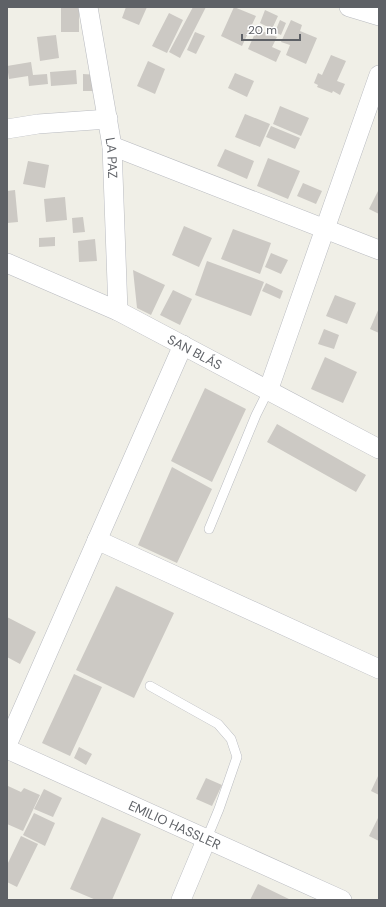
<svg xmlns="http://www.w3.org/2000/svg" width="386" height="907" viewBox="0 0 386 907" font-family="'DM Sans',sans-serif">
	<rect width="100%" height="100%" fill="#f0efe7"/>
	<path fill="#ccc9c4" d="M79,7V32H61V8Z
		M126,7H147L139,25L122,18Z
		M193,7H206L180,58L169,52Z
		M234,7L256,16L242,46L221,36Z
		M265,10L278,16L272,29L260,23Z
		M169,13L183,20L167,53L152,46Z
		M280,20L286,23L281,35L275,32Z
		M291,20L302,25L300,31L317,38L306,64L286,55L290,45L281,42Z
		M257,29L277,37L272,47L281,51L276,62L248,49Z
		M195,32L205,36L196,54L187,50Z
		M56,35L59,58L40,61L37,37Z
		M331,55L346,61L337,81L345,84L340,95L333,91L332,93L317,87L318,85L314,83L318,73L322,75Z
		M148,61L165,69L155,94L137,86Z
		M31,62L33,75L47,74L48,84L29,86L28,76L9,79L7,66Z
		M76,70L77,84L51,86L50,72Z
		M235,73L254,81L247,97L228,88Z
		M83,74L98,75L97,91H83Z
		M280,106L309,118L301,136L273,124Z
		M245,114L270,124L260,147L235,137Z
		M271,126L300,138L295,149L266,137Z
		M225,149L254,161L247,179L217,166Z
		M268,158L300,171L288,199L257,186Z
		M28,161L49,165L45,188L23,184Z
		M303,183L322,191L316,204L297,196Z
		M379,189V214L369,209Z
		M15,190L18,222L7,223V191Z
		M65,197L67,220L46,222L44,199Z
		M83,217L85,232L73,233L72,218Z
		M184,226L212,238L199,267L172,255Z
		M233,229L271,243L260,274L221,259Z
		M55,237V246L39,247V238Z
		M95,239L97,261L79,262L78,241Z
		M271,253L288,260L281,274L265,267Z
		M207,261L264,282L251,316L195,295Z
		M133,270L165,285L151,315L137,308Z
		M266,283L283,291L280,299L262,291Z
		M173,290L192,299L180,325L160,315Z
		M335,295L356,303L347,324L326,316Z
		M379,308V333L370,329Z
		M324,329L339,335L334,349L318,344Z
		M325,357L357,372L343,403L311,389Z
		M205,388L246,409L212,482L171,461Z
		M277,424L366,475L356,492L267,442Z
		M172,467L212,489L177,563L138,545Z
		M116,586L174,613L134,698L76,670Z
		M7,617L36,632L20,664L7,657Z
		M74,674L102,687L70,756L42,743Z
		M79,747L92,754L86,765L74,758Z
		M379,774V795L371,791Z
		M206,778L222,785L212,806L196,799Z
		M8,786L21,792L24,788L40,795L23,831L7,824V788Z
		M44,789L62,798L53,817L34,809Z
		M34,813L55,823L45,846L23,835Z
		M379,816V841L369,836Z
		M102,817L141,834L112,900H96L70,889Z
		M21,836L38,844L17,887L7,882V865Z
		M258,884L291,900H250Z"/>
	<g fill="none" stroke-linecap="round" stroke-linejoin="round">
		<defs>
			<path id="service" d="M209,529L256,415L268,391
				M150,686L218,724L231,739L237,757L219,809L207,838"/>
			<g id="minor">
				<path id="s1" d="M88,7L112,146L118,311"/>
				<path d="M349,7L379,16"/>
				<path d="M7,129L38,124L108,119"/>
				<path d="M112,146L379,250"/>
				<path id="s2" d="M7,263L118,311L379,449"/>
				<path d="M268,391L379,75"/>
				<path d="M97,540L379,669"/>
				<path d="M7,745L183,345"/>
				<path id="s3" d="M7,749L342,900"/>
				<path d="M181,900L207,838"/>
			</g>
		</defs>
		<use href="#service" stroke="#b9bbc0" stroke-width="10"/>
		<use href="#minor" stroke="#b9bbc0" stroke-width="20"/>
		<use href="#service" stroke="#fff" stroke-width="9"/>
		<use href="#minor" stroke="#fff" stroke-width="19"/>
	</g>
	<g text-anchor="middle" stroke-width="4" stroke-linejoin="round" paint-order="stroke">
		<g font-size="13" fill="#5e6166" stroke="#fff">
			<text dy="5" stroke="none"><textPath href="#s1" startOffset="153">LA PAZ</textPath></text>
			<text dy="5" stroke="none"><textPath href="#s2" startOffset="208">SAN BLÁS</textPath></text>
			<text dy="5" stroke="none"><textPath href="#s3" startOffset="184">EMILIO HASSLER</textPath></text>
		</g>
	</g>
	<rect width="386" height="907" fill="none" stroke="#5e6166" stroke-width="16"/>
	<path d="M242 34v6h58v-6" fill="none" stroke="#5e6166" stroke-width="2"/>
	<text x="248" y="34" font-size="12" fill="#5e6166" stroke="#ffffff" stroke-width="3" paint-order="stroke">20 m</text>
</svg>
